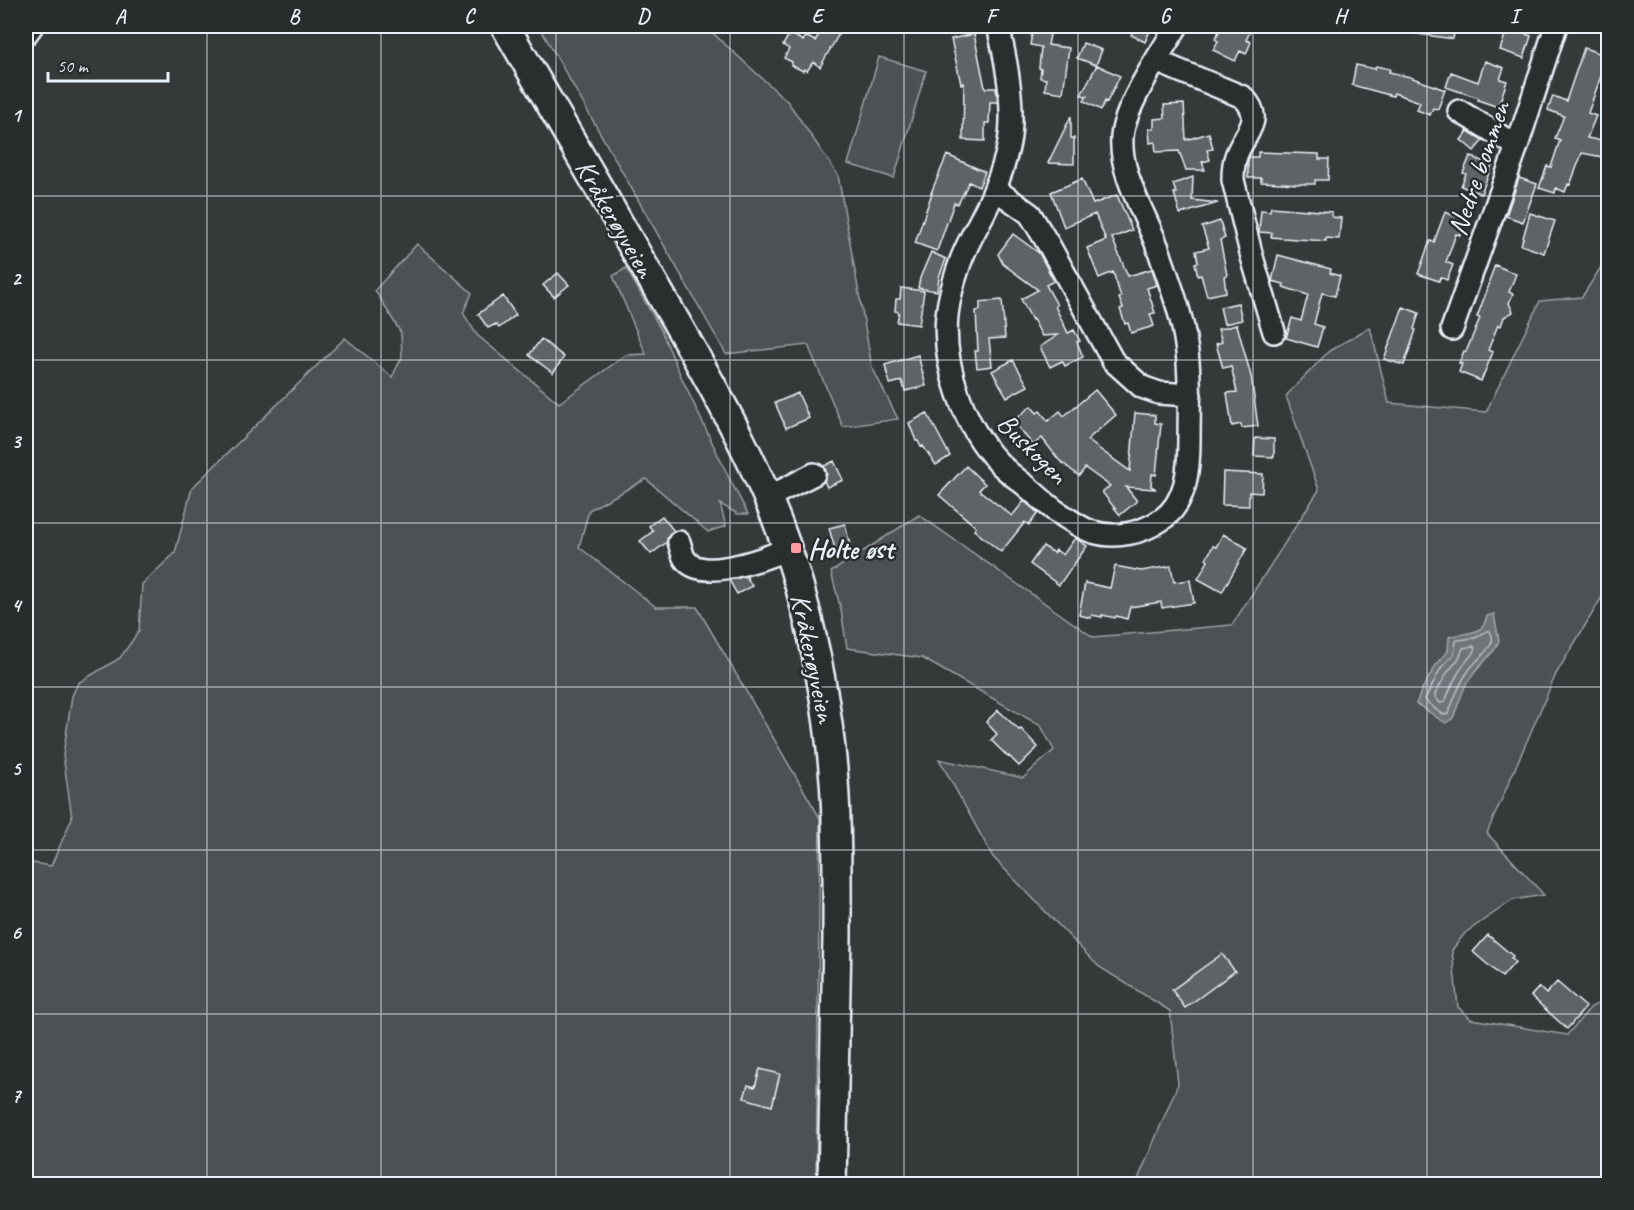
<svg xmlns="http://www.w3.org/2000/svg" width="1634" height="1210" viewBox="0 0 1634 1210" font-family="Caveat,sans-serif">
	<rect width="100%" height="100%" fill="#35393a"/>
	<filter id="ink" filterUnits="userSpaceOnUse"><feTurbulence type="fractalNoise" baseFrequency=".0167" numOctaves="2"/><feDisplacementMap in="SourceGraphic" scale="12" xChannelSelector="R" yChannelSelector="G"/><feConvolveMatrix kernelMatrix="1 2 1 2 8 2 1 2 1" color-interpolation-filters="sRGB"/></filter>
	<g filter="url(#ink)">
		<path fill="#4d5152" stroke="#9aa1a5" stroke-width="1.5" d="M539,26H705L788,102L838,175L872,367L898,419L843,427L808,345L726,354Z
			M879,57L926,71L894,178L848,164Z
			M417,244L472,293L463,313L477,335L559,403L626,355L646,354L613,276L626,268L661,330L683,381L728,476L748,514H738L720,504L726,526L708,532L646,479L589,510L579,547L656,607H697L820,818L816,1184H26V862L51,866L72,818L63,755L72,696L78,683L120,658L139,631L142,584L175,553L192,488L345,338L392,377L402,357L401,333L375,290Z
			M1608,256V380L1601,397L1608,403V587L1556,674L1487,833L1544,895L1513,900L1465,933L1452,950L1458,1007L1471,1019L1567,1035L1591,1007L1605,1000L1608,1001V1184H1136L1178,1084L1170,1011L1098,966L993,857L939,759L1023,778L1054,750L1041,726L922,658L847,648L841,610L831,572L919,515L1093,637L1232,625L1319,490L1286,396L1329,351L1370,327L1389,403L1486,412L1540,301L1582,297Z"/>
		<path fill="#707579" stroke="#a0a7ac" stroke-width="1.5" d="M1494,614L1499,641L1495,649L1475,672L1465,686L1453,718L1446,723C1434,717 1428,710 1416,704L1422,689L1436,665L1448,651L1449,637C1459,633 1476,635 1483,626C1485,623 1486,619 1487,616Z"/>
		<g fill="none" stroke-linecap="round" stroke-linejoin="round">
			<path stroke="#b8bfc5" stroke-width="1.5" d="M1487,631H1490C1492,635 1494,639 1491,644C1486,654 1475,661 1469,670C1459,683 1454,699 1448,714L1445,715C1437,712 1433,706 1426,701L1425,699L1441,668L1454,654L1456,641L1458,640L1475,638Z
				M1473,646L1475,648V651C1459,669 1453,680 1445,702L1440,703L1435,697V694L1447,673L1459,658L1463,648Z"/>
		</g>
		<path fill="#5f6365" stroke="#e8f1f8" stroke-width="1.5" d="M824,26H828L840,32L820,67L813,62L807,71L804,69L803,71L791,65L792,62L784,58L789,49L783,45L790,33L803,41L806,36L815,41Z
			M1135,26H1152L1145,42L1131,35Z
			M1222,26H1243L1251,30L1246,40L1251,42L1246,54L1240,51L1235,61L1213,50L1218,41L1215,39Z
			M1413,26H1455L1453,39L1412,33Z
			M1508,26H1514L1527,30L1526,34L1531,36L1524,58L1500,50Z
			M1033,27L1051,29L1048,45L1069,48L1063,93L1045,90L1046,79L1040,78L1041,69L1039,68L1041,47L1030,45Z
			M974,34L985,88H996L998,102H990L989,123H985V141L963,140L964,83L961,84L951,39Z
			M1083,43L1102,50L1096,65L1077,58Z
			M1584,48L1608,56L1588,113L1596,116L1587,138L1608,142V158L1582,153L1570,185L1568,184L1565,192L1556,188L1555,193L1539,188L1547,166L1551,167L1560,140L1555,138L1564,116L1548,110L1553,96L1566,101Z
			M1485,61L1504,68L1500,79L1507,81L1498,107L1478,100L1479,98L1446,87L1451,72L1478,82Z
			M1097,65L1120,76L1107,102L1105,101L1101,110L1084,101L1087,96L1081,95Z
			M1356,65L1375,69L1376,66L1390,69L1389,72L1410,77L1445,90L1438,109L1433,108L1430,115L1417,110L1420,102L1394,93L1393,96L1352,85Z
			M1184,104L1186,140L1209,133L1213,149L1207,150L1210,160L1202,162L1205,170H1186L1179,151L1156,152L1155,142L1150,143L1149,129H1154V119L1165,118L1164,105Z
			M1071,116V138H1074V164L1048,163Z
			M1468,131L1483,140L1474,151L1461,140Z
			M1258,152L1319,154V159H1329L1328,180H1315V184H1299L1261,182V178H1248V160L1249,157H1258Z
			M947,155L985,172L979,187L969,182L958,204L954,203L937,251L915,243L932,193H931Z
			M1470,156L1492,165L1481,194L1461,186L1466,174L1463,173Z
			M1193,177L1192,200L1218,203L1180,214L1174,193H1176L1173,184Z
			M1519,178L1537,184L1523,222L1506,216Z
			M1082,179L1093,204L1117,195L1132,230L1112,238L1128,276L1152,269L1157,285L1147,288L1155,313L1150,314L1154,326L1131,333L1128,323L1125,324L1120,309L1123,308L1119,298L1121,297L1113,272L1099,278L1087,248L1106,240L1095,214L1064,227L1051,192Z
			M1271,207L1332,212V217L1341,218L1339,239L1326,238V241L1282,238L1271,237L1272,233L1259,232L1261,210L1270,211Z
			M1445,212L1465,220L1460,235L1456,234L1446,262L1453,265L1447,280L1440,277L1439,281L1418,274L1430,241L1434,242Z
			M1530,213L1555,221L1544,253L1521,245Z
			M1220,221L1225,238L1220,240L1227,275L1224,276L1226,292L1207,296L1201,275L1198,276L1195,263L1198,262L1196,251L1209,248L1202,227Z
			M1013,234L1039,253L1054,281L1046,285L1057,305L1055,306L1068,333L1074,330L1080,341L1077,342L1083,357L1065,366L1062,361L1050,367L1040,347L1058,335L1042,336L1033,319L1032,320L1021,299L1038,290L1003,264L998,254Z
			M931,252L946,259L939,277L937,291L918,288L920,278Z
			M1278,255L1331,269L1330,273L1340,276L1335,296L1322,293L1314,324L1323,327L1317,347L1286,338L1292,318L1301,321L1308,295L1283,287L1284,284L1272,281Z
			M1495,265L1516,274L1509,292L1513,294L1509,303L1513,312L1504,317L1501,326L1498,325L1488,350L1493,352L1481,381L1459,372L1462,364L1459,363L1464,351L1466,352L1480,318L1477,317L1490,282L1489,281Z
			M558,273L569,285L554,297L543,285Z
			M901,288L924,291L919,325L897,322L899,312L895,311L896,299H900Z
			M503,296L516,315L499,328L496,324L488,328L478,314Z
			M1002,300L1005,338L989,339L992,366L977,368L975,351H978L976,311L980,310V302Z
			M1238,303L1242,320L1224,324L1220,307Z
			M1403,307L1419,313L1414,329L1416,330L1404,365L1384,359Z
			M1237,325L1251,376L1258,426L1242,428L1241,424L1232,426L1227,393L1237,392L1231,366L1223,368L1216,344L1222,342L1218,329Z
			M541,339L564,357L553,373L529,355Z
			M918,355L926,386L905,391L902,381L890,384L885,365Z
			M1013,360L1028,386L1007,397L992,371Z
			M1095,390L1116,415L1087,440L1130,471L1135,413L1155,415V423L1161,424L1156,475L1152,474L1151,486L1156,489L1126,487L1137,501L1120,515L1102,492L1110,486L1085,468L1079,476L1059,460L1042,438L1033,445L1013,421L1031,406L1037,413L1040,411L1048,421L1060,411L1064,416Z
			M798,393L809,418L786,428L775,403Z
			M927,413L950,456L936,465L923,446L921,447L918,441H916L909,423Z
			M1255,438L1274,439V457L1254,456Z
			M834,461L843,480L827,487L824,481L827,474L824,466Z
			M966,466L985,484L979,490L1012,516L1024,501L1038,513L1029,525L1025,522L1001,552L974,530L976,527L939,495Z
			M1223,472L1263,474L1262,493L1249,492V506L1222,505Z
			M662,516L674,531L669,534L667,542L651,554L640,541L653,531L649,526Z
			M845,524L850,545L835,549L829,528Z
			M1223,534L1247,548L1222,592L1198,579L1208,561L1206,559L1213,546L1216,547Z
			M1075,538L1087,546L1059,585L1030,564L1043,546L1054,553L1056,550L1063,555Z
			M1115,566L1141,571L1171,566L1174,582L1190,580L1194,603L1162,608L1161,602L1130,607L1127,619L1116,616L1115,618L1102,615V617L1092,615L1091,618L1079,615L1085,583L1110,588Z
			M746,576L752,586L737,594L729,580Z
			M998,710L1019,730L1021,729L1038,747L1019,766L1009,756L1008,757L991,740L997,734L986,722Z
			M1488,935L1513,956L1511,958L1515,962L1502,977L1473,952Z
			M1222,954L1235,971L1185,1008L1172,990Z
			M1557,982L1586,1007L1567,1029L1531,996L1539,987L1546,994Z
			M760,1069L780,1074L772,1106L744,1098L748,1085L755,1087Z"/>
		<g fill="none" stroke-linecap="round" stroke-linejoin="round">
			<defs>
				<path id="minor" d="M998,26C1006,59 1015,109 1009,143C1006,158 1001,174 995,188C986,214 969,237 960,263C954,280 949,297 947,315C942,365 964,426 998,462C1006,471 1016,478 1025,485C1036,494 1046,504 1057,512C1068,518 1081,529 1093,532C1116,539 1142,533 1161,520C1187,503 1189,468 1189,440C1189,409 1191,376 1186,345C1182,314 1170,284 1160,254C1148,217 1119,176 1122,137C1124,107 1161,52 1177,26
					M26,34L32,26
					M1156,61L1243,97C1266,120 1244,133 1236,156C1233,164 1233,171 1233,180L1252,257L1274,332
					M1459,111L1517,146
					M995,189L1030,214L1050,247L1113,361L1142,387L1159,393L1190,395
					M1452,329L1517,146L1556,26
					M767,498L814,474
					M679,542C681,547 682,555 685,559C701,583 766,558 787,549"/>
				<path id="major" d="M505,26C560,121 615,215 670,311C720,398 771,488 799,585C817,649 829,715 834,781C838,833 837,884 837,936C836,1019 834,1102 832,1184"/>
			</defs>
			<use href="#minor" stroke="#e8f1f8" stroke-width="26"/>
			<use href="#major" stroke="#e8f1f8" stroke-width="32"/>
			<use href="#minor" stroke="#2a2d2e" stroke-width="21"/>
			<use href="#major" stroke="#2a2d2e" stroke-width="27"/>
		</g>
	</g>
	<path fill="none" stroke="#e8f1f8" stroke-width="1.5" stroke-opacity="0.55" d="M207,26V1184M381,26V1184M556,26V1184M730,26V1184M904,26V1184M1078,26V1184M1253,26V1184M1427,26V1184M26,196H1608M26,360H1608M26,523H1608M26,687H1608M26,850H1608M26,1014H1608"/>
	<rect fill="#ff9aa2" stroke="#2a2d2e" stroke-width="2" x="790" y="542" width="12" height="12" rx="3"/>
	<g text-anchor="middle" stroke-width="5" stroke-linejoin="round" paint-order="stroke">
		<g font-size="28" fill="#e8f1f8" stroke="#2a2d2e">
			<text transform="translate(1478 168) rotate(-71)" y="10">Nedre bommen</text>
			<text transform="translate(616 218) rotate(60)" y="10">Kråkerøyveien</text>
			<text transform="translate(1033 448) rotate(45)" y="10">Buskogen</text>
			<text transform="translate(814 658) rotate(78)" y="10">Kråkerøyveien</text>
		</g>
		<g font-size="28" font-weight="bold" fill="#e8f1f8" stroke="#2a2d2e" text-anchor="start">
			<text x="808" y="558">Holte øst</text>
		</g>
	</g>
	<rect width="1634" height="1210" fill="none" stroke="#2a2d2e" stroke-width="66"/>
	<path d="M48 72v9h120v-9" fill="none" stroke="#e8f1f8" stroke-width="3"/>
	<text x="57" y="72" font-size="18" fill="#e8f1f8" stroke="#2a2d2e" stroke-width="4.5" paint-order="stroke">50 m</text>
	<rect x="33" y="33" width="1568" height="1144" fill="none" stroke="#e8f1f8" stroke-width="2"/>
	<g font-size="20" text-anchor="middle" font-weight="bold" fill="#e8f1f8">
		<text x="120" y="23">A</text>
		<text x="294" y="23">B</text>
		<text x="469" y="23">C</text>
		<text x="643" y="23">D</text>
		<text x="817" y="23">E</text>
		<text x="991" y="23">F</text>
		<text x="1165" y="23">G</text>
		<text x="1340" y="23">H</text>
		<text x="1514" y="23">I</text>
		<text x="16" y="122">1</text>
		<text x="16" y="285">2</text>
		<text x="16" y="448">3</text>
		<text x="16" y="612">4</text>
		<text x="16" y="775">5</text>
		<text x="16" y="939">6</text>
		<text x="16" y="1102">7</text>
	</g>
</svg>
